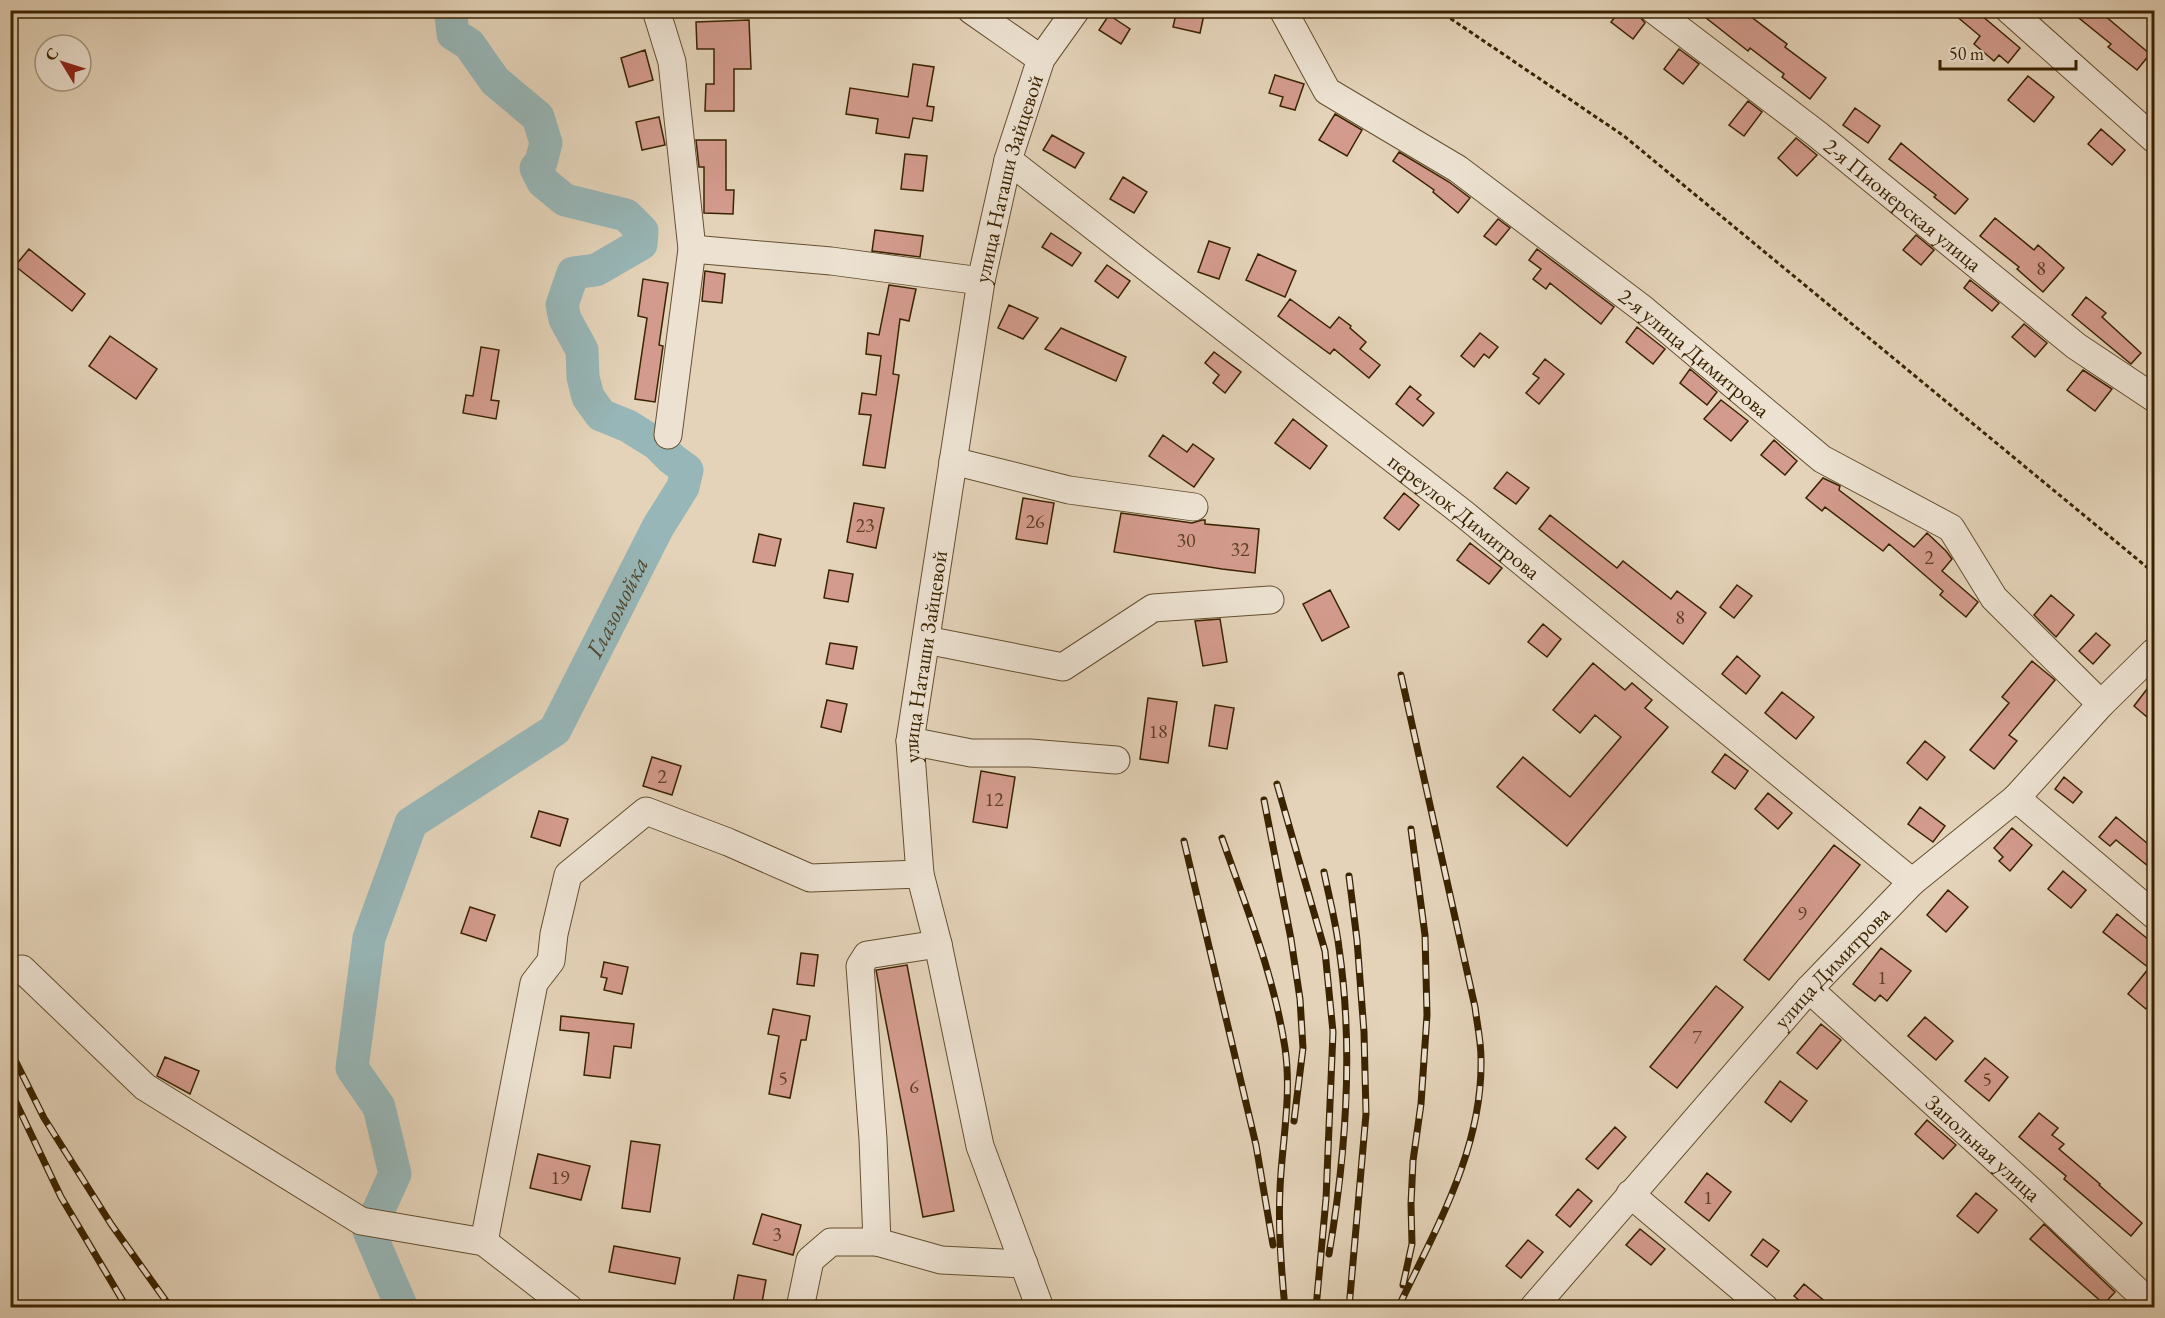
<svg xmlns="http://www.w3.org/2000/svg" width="2165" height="1318" viewBox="0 0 2165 1318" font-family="'EB Garamond',serif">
	<rect width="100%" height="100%" fill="#e4d3b9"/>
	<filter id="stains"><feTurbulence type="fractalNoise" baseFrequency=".00333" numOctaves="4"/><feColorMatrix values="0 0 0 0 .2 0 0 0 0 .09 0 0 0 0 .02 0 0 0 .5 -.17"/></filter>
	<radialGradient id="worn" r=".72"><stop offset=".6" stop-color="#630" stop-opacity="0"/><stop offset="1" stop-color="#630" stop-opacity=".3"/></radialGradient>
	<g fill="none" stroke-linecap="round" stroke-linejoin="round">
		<path stroke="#97b6b7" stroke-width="33" id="s1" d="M402,1308L369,1231L395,1174L379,1107L352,1068L369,938L411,823L555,730L658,527L683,487L687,470L672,459L657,444L628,426L601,415L588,397L583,377L582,350L565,319L562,305L573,273L596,270L641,244L642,231L626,215L565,200L543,182L536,168L541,162L546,143L538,117L495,81L469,44L453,34L451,16L453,10"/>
	</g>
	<path fill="#d39b8d" stroke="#3a2300" stroke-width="1.5" d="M1177,10H1205L1200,33L1173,27Z
		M1620,10H1639L1640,17L1645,23L1633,39L1611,22Z
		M1696,10H1742L1787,44L1785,47L1826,78L1810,99L1782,77L1784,74L1750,48L1748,51Z
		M1949,10H1975L2020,48L2008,63L1999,55L1994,61L1974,44L1980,36Z
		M2069,10H2098L2150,54L2137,70L2108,47L2111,44Z
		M1109,15L1130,29L1121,44L1099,30Z
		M749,20L751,69H734V111H705L706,84H714V49H697L696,22Z
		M1679,49L1699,64L1683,84L1664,69Z
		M645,50L653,80L629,87L621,58Z
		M913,64L934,67L927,106L934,107L932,121L913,118L909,138L876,133L878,119L846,114L850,88L908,97Z
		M1275,75L1304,84L1295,110L1280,106L1283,97L1269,93Z
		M2028,76L2054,97L2034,122L2008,100Z
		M1748,101L1762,112L1744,136L1729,125Z
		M1855,108L1880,126L1868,143L1843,125Z
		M1335,114L1362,130L1347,156L1319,140Z
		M659,117L665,145L642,150L636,122Z
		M2101,129L2125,150L2112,165L2088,144Z
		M1052,135L1084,153L1075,168L1043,150Z
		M1796,138L1817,155L1797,176L1778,158Z
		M696,140H726V190H734L733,214L704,213V167H699Z
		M1901,143L1968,199L1955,214L1934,197L1936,195L1889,159Z
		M1399,152L1449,182L1470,198L1458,213L1433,192L1434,190L1393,161Z
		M905,154L927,156L923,191L901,189Z
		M1123,177L1147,192L1134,213L1110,199Z
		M1995,218L2034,250L2038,245L2064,268L2043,292L2017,269L2019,267L1980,236Z
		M1498,219L1510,228L1496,245L1484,236Z
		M875,230L923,236L920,257L872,251Z
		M1051,233L1081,253L1072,266L1042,247Z
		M1916,235L1934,250L1921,265L1903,250Z
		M1209,241L1230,248L1219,279L1198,272Z
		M29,249L85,294L72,311L15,266Z
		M1537,249L1614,307L1601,324L1550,283L1546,289L1533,279L1541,269L1529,260Z
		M1258,254L1296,271L1285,297L1246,280Z
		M1107,265L1130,281L1118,298L1095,281Z
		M705,271L725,274L722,303L702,301Z
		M643,279L668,283L659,345L663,346L655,402L635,399L647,318L638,316Z
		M1970,280L1999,303L1992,311L1964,288Z
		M889,285L916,289L909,321L900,319L893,374L899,375L885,468L863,465L871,415L859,414L862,393L876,395L881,356L866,354L868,333L879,335Z
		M2086,297L2106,313L2102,317L2141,353L2131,364L2072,315Z
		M1290,299L1330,328L1339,317L1351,326L1350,328L1366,342L1360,349L1380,365L1369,378L1334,349L1330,354L1278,316Z
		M1009,305L1038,318L1023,339L998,328Z
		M2024,324L2047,343L2035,357L2012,337Z
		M1637,327L1665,349L1653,364L1626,342Z
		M1061,328L1126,357L1116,381L1045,349Z
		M1480,333L1498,347L1489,358L1484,354L1474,367L1461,356Z
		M110,336L157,369L136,399L89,366Z
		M481,347L499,350L491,400L499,401L496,419L463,413L466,395L473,396Z
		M1214,352L1241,372L1225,393L1213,383L1219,375L1205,363Z
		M1545,359L1564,374L1539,404L1526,393L1539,378L1533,374Z
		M1690,369L1717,392L1707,405L1680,383Z
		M2083,370L2112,389L2095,411L2067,390Z
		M1410,386L1421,395L1417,399L1434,413L1423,426L1396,404Z
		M1721,400L1748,421L1731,441L1704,419Z
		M1293,419L1327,446L1310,469L1275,443Z
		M1163,435L1187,452L1193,444L1214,459L1194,487L1149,456Z
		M1774,440L1797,461L1785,475L1761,455Z
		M1507,472L1529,488L1516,504L1494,488Z
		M1823,478L1840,486L1839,490L1914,547L1927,533L1946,551L1952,559L1942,571L1978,602L1966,617L1940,595L1943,591L1889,544L1883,551L1825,507L1822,511L1806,498Z
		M1404,493L1419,505L1399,530L1384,518Z
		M1023,498L1054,503L1047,544L1016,539Z
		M854,503L884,508L876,548L847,542Z
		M1121,513L1192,523L1202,520H1205V524L1259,529L1255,573L1222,569L1114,552Z
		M1550,515L1617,568L1623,561L1671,599L1677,591L1706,613L1683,644L1539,529Z
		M759,534L781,539L775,566L753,562Z
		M1470,543L1502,568L1489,584L1457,560Z
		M829,570L853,574L848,602L824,598Z
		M1737,585L1752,596L1734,618L1720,607Z
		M1330,590L1349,627L1322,641L1303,604Z
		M2051,595L2074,615L2056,637L2034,615Z
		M1220,619L1227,662L1203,666L1195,621Z
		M1543,624L1561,639L1547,657L1528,642Z
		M2096,633L2110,645L2093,664L2079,651Z
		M830,643L857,647L853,669L826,664Z
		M1737,656L1760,676L1746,694L1722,674Z
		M2032,661L2055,680L2009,735L2017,741L1994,769L1970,750L2009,703L2002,697Z
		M1593,663L1625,690L1632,683L1652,700L1645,708L1668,727L1567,846L1497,787L1523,757L1570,797L1621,737L1595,715L1580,733L1553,710Z
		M2154,680V723L2134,706Z
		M1782,692L1814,717L1796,739L1765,713Z
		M1148,698L1177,702L1168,763L1140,759Z
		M827,700L847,704L841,732L821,727Z
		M1215,705L1234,708L1227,749L1209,746Z
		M1925,741L1945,757L1927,780L1907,763Z
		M1725,754L1748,771L1735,789L1712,772Z
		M652,757L681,766L672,795L643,786Z
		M981,771L1015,777L1007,828L973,822Z
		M2064,777L2082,792L2073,803L2055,789Z
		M1768,793L1792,813L1778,829L1755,809Z
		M1920,807L1945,826L1933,842L1908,824Z
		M539,811L568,819L560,846L531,837Z
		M2116,817L2154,849V871L2116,840L2110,846L2099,837Z
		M2012,828L2032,845L2010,871L1999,861L2003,857L1994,848Z
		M1834,845L1860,865L1769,980L1744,960Z
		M2063,871L2086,890L2071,908L2048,889Z
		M1948,890L1968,907L1946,932L1927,915Z
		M470,907L495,915L486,941L461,933Z
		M2117,914L2154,944V999L2146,1009L2128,994L2149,968L2103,932Z
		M1881,948L1911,971L1887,1001L1880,995L1875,1001L1853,984Z
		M801,953L818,955L814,986L797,984Z
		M604,962L628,967L622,994L604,990L607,978L601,977Z
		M907,965L954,1211L923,1217L876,970Z
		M1716,986L1743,1007L1677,1088L1650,1067Z
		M773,1009L810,1016L806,1040H801L790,1098L769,1094L779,1036L768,1034Z
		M561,1016L634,1024L631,1048L614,1046L610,1078L584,1075L589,1033L560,1030Z
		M1925,1017L1953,1041L1936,1060L1908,1036Z
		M1821,1024L1841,1040L1817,1069L1797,1053Z
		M165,1057L199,1071L190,1094L157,1076Z
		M1985,1058L2008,1077L1989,1101L1965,1081Z
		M1780,1081L1807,1101L1791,1122L1765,1102Z
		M2039,1113L2058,1128L2052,1135L2064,1144L2059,1149L2100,1184L2099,1185L2142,1223L2131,1236L2064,1179L2066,1176L2019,1137Z
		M1927,1120L1956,1145L1943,1159L1915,1134Z
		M1615,1127L1626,1137L1598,1169L1586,1159Z
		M631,1141L660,1145L650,1212L622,1208Z
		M538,1154L590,1166L581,1200L530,1188Z
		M1707,1173L1731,1192L1709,1221L1685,1202Z
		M1578,1189L1592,1201L1570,1227L1556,1215Z
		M1976,1193L1997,1210L1978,1233L1957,1216Z
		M762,1214L801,1225L793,1255L753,1244Z
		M2044,1224L2115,1292L2104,1304L2030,1239Z
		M1640,1229L1665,1249L1651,1265L1626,1245Z
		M1763,1239L1779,1251L1767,1267L1751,1255Z
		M1528,1240L1543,1252L1521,1278L1506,1266Z
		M614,1246L680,1258L675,1284L609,1272Z
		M738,1275L766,1280L761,1308H732Z
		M1804,1284L1833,1308H1808L1794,1296Z"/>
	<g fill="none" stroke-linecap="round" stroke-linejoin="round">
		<defs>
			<g id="minor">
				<path d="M656,10L672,62L692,249L668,435"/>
				<path d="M971,10L1041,59"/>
				<path id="s2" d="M1283,10L1327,91L1458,169L1643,309L1822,459L1951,528L1994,598L2101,704"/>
				<path id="s3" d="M1654,10L1817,134L2076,346L2154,398"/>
				<path d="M2009,10L2154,139"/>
				<path id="s4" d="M1008,160L1464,514L1912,882"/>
				<path d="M692,249L831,261L981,281"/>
				<path d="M953,461L1069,490L1194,507"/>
				<path d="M926,640L1063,667L1153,608L1270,600"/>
				<path d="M910,741L971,753H1030L1116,760"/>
				<path d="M2016,798L2154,915"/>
				<path d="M22,969L145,1087L361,1221L484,1242L569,1308"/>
				<path id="s5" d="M1809,989L2029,1189L2154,1307"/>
				<path d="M1630,1194L1765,1308"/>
				<path d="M484,1242L534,983L551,961L554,934L568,875L646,811L728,842L810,878L920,874"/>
				<path d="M877,1242L941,1260L1024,1264"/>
				<path d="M800,1308L810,1260L831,1242H877L873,1139L860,966L867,955L938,944"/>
				<path id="s6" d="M1040,1308L980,1146L938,944L920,874L910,741L981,281L1008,160L1041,59L1076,10"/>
				<path id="s7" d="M1533,1308L1809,989L1912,882L2016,798L2101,704L2154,652"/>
			</g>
		</defs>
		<use href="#minor" stroke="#644f2e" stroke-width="29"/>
		<path stroke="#3a2300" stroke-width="3" stroke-dasharray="4.5 3" stroke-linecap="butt" d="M1438,10L1624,136L2154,573"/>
		<use href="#minor" stroke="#ede2d2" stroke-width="27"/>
		<defs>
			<path id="rail" d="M1277,784L1325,951L1333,1032L1326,1199L1316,1308
				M1264,800L1291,939L1300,999L1303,1048L1294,1121
				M1222,838C1246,907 1274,975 1285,1048C1292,1096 1282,1141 1280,1189C1278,1229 1281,1268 1285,1308
				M1184,841L1256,1145L1273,1245
				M1324,872C1329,897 1336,923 1339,948C1354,1050 1346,1154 1329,1254
				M10,1050L44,1118L111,1224L171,1308
				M10,1090L61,1197L127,1308
				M1403,1285L1412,1244L1411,1204L1413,1161L1421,1104L1427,1015L1425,935L1411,829
				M1349,1308L1366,1114L1364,1032L1357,940L1349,876
				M1398,1308C1436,1228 1483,1149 1481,1058C1481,1041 1477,1024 1475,1007L1401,675"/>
		</defs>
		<use href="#rail" stroke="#3a2300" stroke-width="7"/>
		<use href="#rail" stroke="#ede2d2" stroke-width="4.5" stroke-dasharray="14" stroke-linecap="butt"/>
	</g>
	<g text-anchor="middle" stroke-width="4.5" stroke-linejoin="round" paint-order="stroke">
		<g font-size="20" fill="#604123">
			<text x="2041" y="275">8</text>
			<text x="1035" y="528">26</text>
			<text x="865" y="532">23</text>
			<text x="1186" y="547">30</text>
			<text x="1240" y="556">32</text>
			<text x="1929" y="564">2</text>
			<text x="1680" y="624">8</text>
			<text x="1158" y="738">18</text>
			<text x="662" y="783">2</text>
			<text x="994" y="806">12</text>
			<text x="1802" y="920">9</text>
			<text x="1882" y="984">1</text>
			<text x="1697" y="1044">7</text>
			<text x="783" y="1085">5</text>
			<text x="1987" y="1086">5</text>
			<text x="914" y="1093">6</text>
			<text x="560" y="1184">19</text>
			<text x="1708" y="1204">1</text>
			<text x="777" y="1241">3</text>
		</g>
		<g font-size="22" fill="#3a2300" stroke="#ede2d2">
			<text dy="8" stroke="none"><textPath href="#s6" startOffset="1156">улица Наташи Зайцевой</textPath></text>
			<text dy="8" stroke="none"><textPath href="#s3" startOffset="316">2-я Пионерская улица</textPath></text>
			<text dy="8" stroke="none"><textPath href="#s2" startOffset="544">2-я улица Димитрова</textPath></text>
			<text dy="8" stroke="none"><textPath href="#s4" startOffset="579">переулок Димитрова</textPath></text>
			<text dy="8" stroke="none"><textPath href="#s6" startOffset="670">улица Наташи Зайцевой</textPath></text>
			<text dy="8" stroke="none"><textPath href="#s7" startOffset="453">улица Димитрова</textPath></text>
			<text dy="8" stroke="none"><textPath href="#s5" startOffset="236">Запольная улица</textPath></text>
		</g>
		<g font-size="24" font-style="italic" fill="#51482e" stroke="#ede2d2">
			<text dy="8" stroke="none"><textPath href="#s1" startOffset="825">Глазомойка</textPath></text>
		</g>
	</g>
	<rect width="2165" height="1318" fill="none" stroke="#e4d3b9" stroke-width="36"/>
	<rect x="12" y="12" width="2141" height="1294" fill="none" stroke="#3a2300" stroke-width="3"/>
	<rect x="18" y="18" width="2129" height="1282" fill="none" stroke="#3a2300" stroke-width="1.5"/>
	<g transform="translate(63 63) rotate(308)"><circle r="28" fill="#ede2d2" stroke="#a5967e" stroke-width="1.5"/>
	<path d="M0-4.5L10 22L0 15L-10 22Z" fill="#8f2418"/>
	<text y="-9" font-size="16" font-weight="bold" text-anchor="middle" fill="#3a2300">С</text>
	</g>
	<path d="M1940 60v9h136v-9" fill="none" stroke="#3a2300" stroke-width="3"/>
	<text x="1949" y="60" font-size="18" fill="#3a2300" stroke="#ede2d2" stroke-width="4.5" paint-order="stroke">50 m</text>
	<rect width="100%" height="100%" filter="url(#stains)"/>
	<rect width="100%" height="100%" fill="url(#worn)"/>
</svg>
